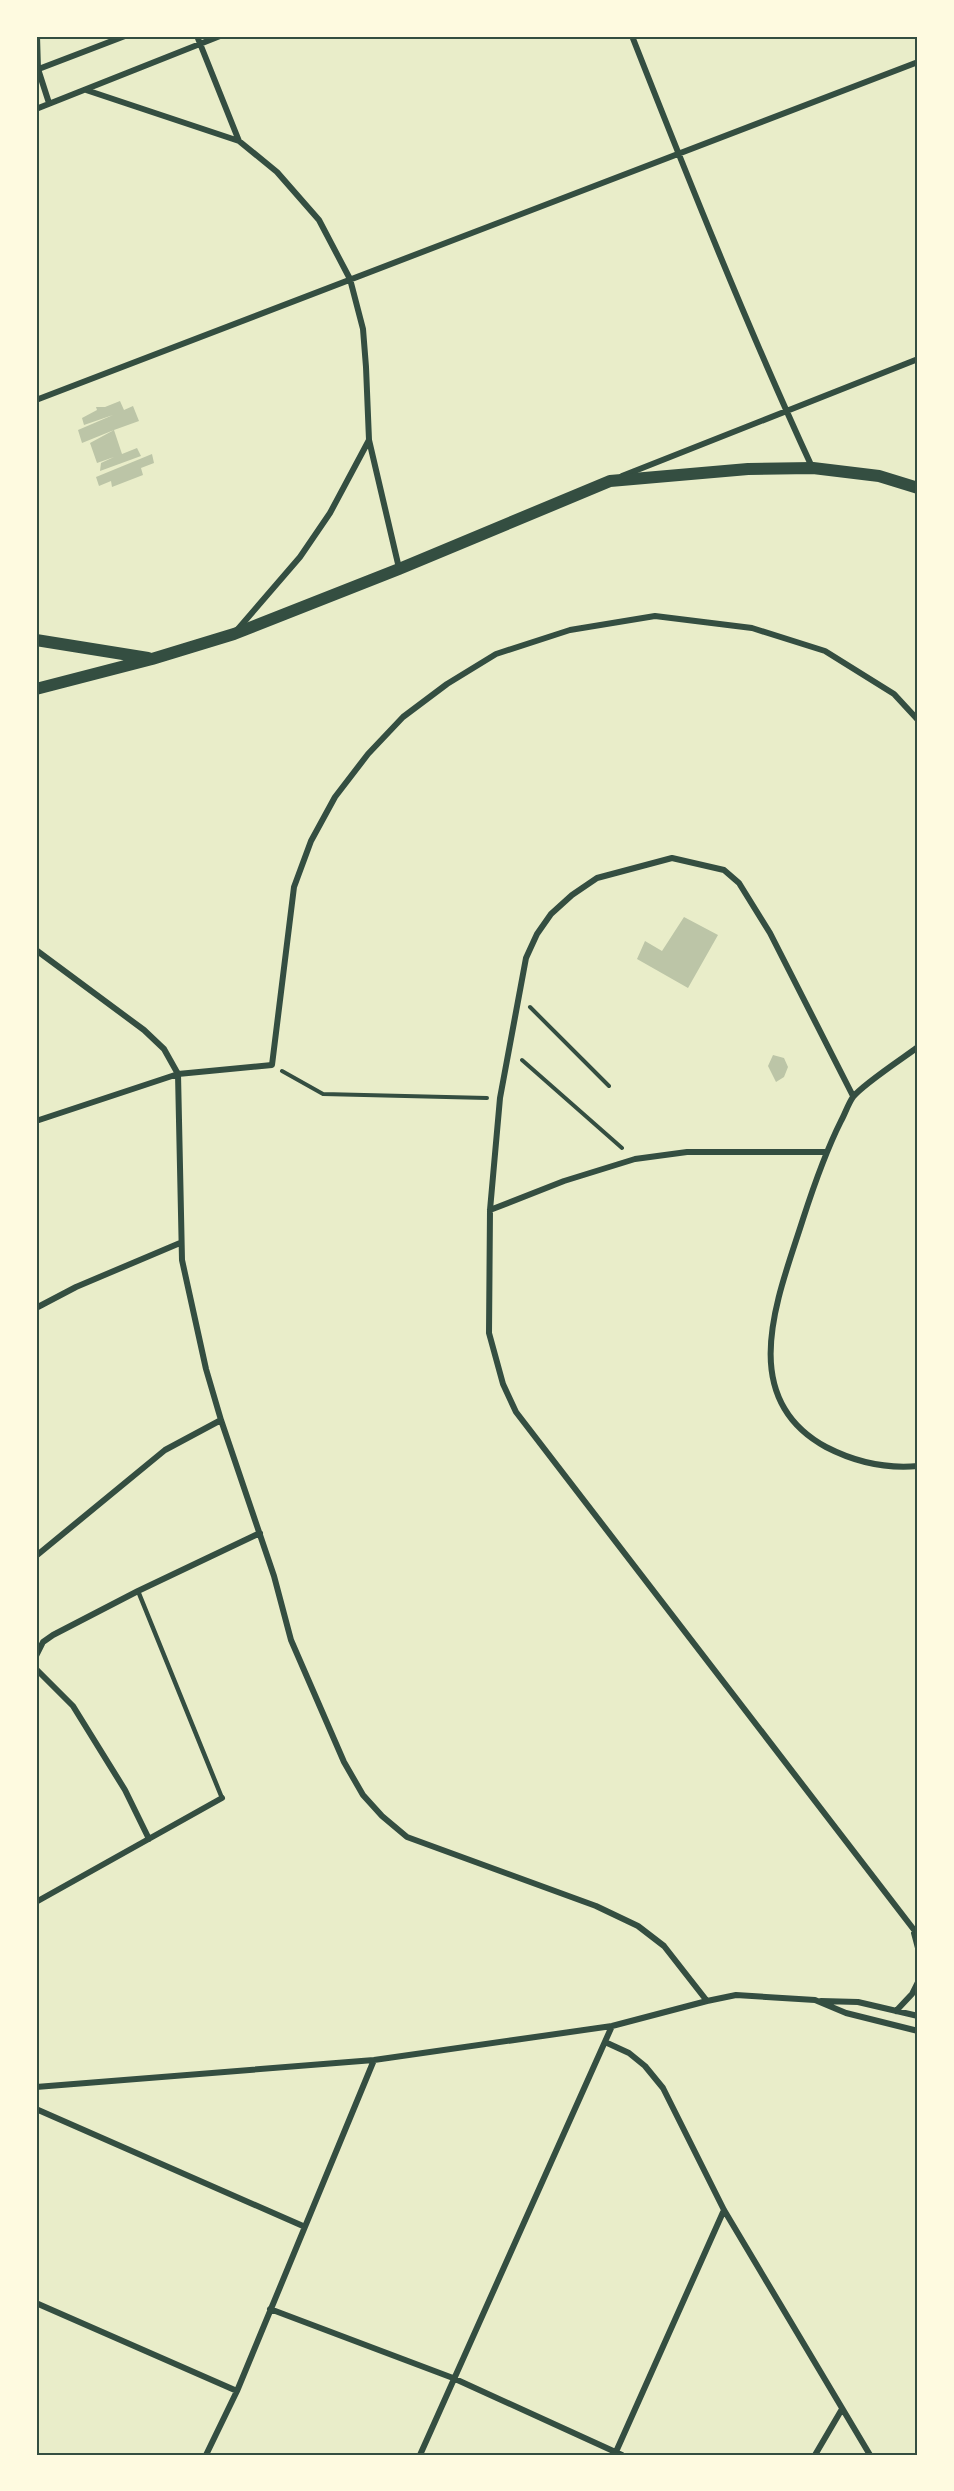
<svg xmlns="http://www.w3.org/2000/svg" width="954" height="2491" viewBox="0 0 954 2491" font-family="'Golos Text',sans-serif">
	<rect width="100%" height="100%" fill="#e9edc9"/>
	<path fill="#bcc5a7" d="M120,401L124,410L133,406L139,421L114,430L122,454L137,448L141,456L100,471L101,463L114,457L97,463L90,443L114,430L82,443L78,430L113,415L84,425L82,418L97,410L96,407H105Z
		M152,454L154,463L141,468L143,475L112,487L111,481L99,486L96,477Z
		M684,917L718,935L688,988L637,959L645,941L662,951Z
		M773,1055L784,1058L788,1067L784,1077L776,1082L768,1066Z"/>
	<g fill="none" stroke-linecap="round" stroke-linejoin="round">
		<path stroke="#344e41" stroke-width="4" d="M530,1007L609,1086
			M522,1060L622,1148
			M282,1071L323,1094L487,1098"/>
		<path stroke="#344e41" stroke-width="4.5" d="M138,1591L222,1798"/>
		<path stroke="#344e41" stroke-width="6" d="M37,36L38,69L49,103
			M197,36L239,141
			M632,36C689,181 747,326 812,467
			M36,70L125,36
			M86,90L239,141L277,172L319,220L350,279L363,329L366,367L369,440L330,513L300,557L238,629
			M36,109L220,36
			M36,400L918,62
			M369,440L399,568
			M622,476L918,359
			M36,871V879
			M36,950L144,1030L164,1049L178,1074L182,1260L206,1369L221,1420L274,1576L291,1640L344,1762L363,1795L382,1816L407,1837L596,1906L638,1926L664,1946L707,2001
			M918,1047C903,1058 862,1085 853,1097C848,1104 845,1114 841,1121C825,1153 814,1185 803,1219C779,1295 734,1397 826,1447C855,1462 885,1469 918,1466
			M853,1096L770,933L739,883L724,870L672,858L597,878L572,895L551,914L537,934L526,958L500,1098L490,1210L489,1333L503,1384L516,1412L918,1935
			M36,1121L178,1074L272,1065L294,887L311,841L335,797L368,754L403,717L447,684L496,654L570,630L655,616L752,628L825,651L894,694L918,720
			M490,1210L564,1181L635,1159L687,1152H825
			M36,1308L76,1287L180,1243
			M36,1556L165,1450L221,1420
			M36,1656L43,1642L53,1635L138,1591L260,1533
			M36,1669L73,1706L125,1790L149,1839
			M36,1902L222,1798
			M914,1933L918,1948
			M821,2001L858,2002L918,2016
			M896,2011L912,1994L918,1982
			M605,2042L629,2053L645,2066L663,2088L724,2210L870,2455
			M36,2087L374,2060L612,2026L707,2001L736,1995L815,2000L846,2013L918,2031
			M36,2109L303,2226
			M36,2303L237,2391
			M270,2309L453,2378L622,2455
			M615,2454L724,2210
			M206,2455L237,2391L374,2060
			M420,2455L612,2026
			M815,2455L842,2409"/>
		<path stroke="#344e41" stroke-width="12" d="M36,640L148,658
			M36,689L152,659L234,634L399,569L610,481L748,469L813,468L879,476L918,488"/>
	</g>
	<rect width="954" height="2491" fill="none" stroke="#fefae0" stroke-width="75"/>
	<rect x="38" y="38" width="878" height="2416" fill="none" stroke="#344e41" stroke-width="2"/>
</svg>
